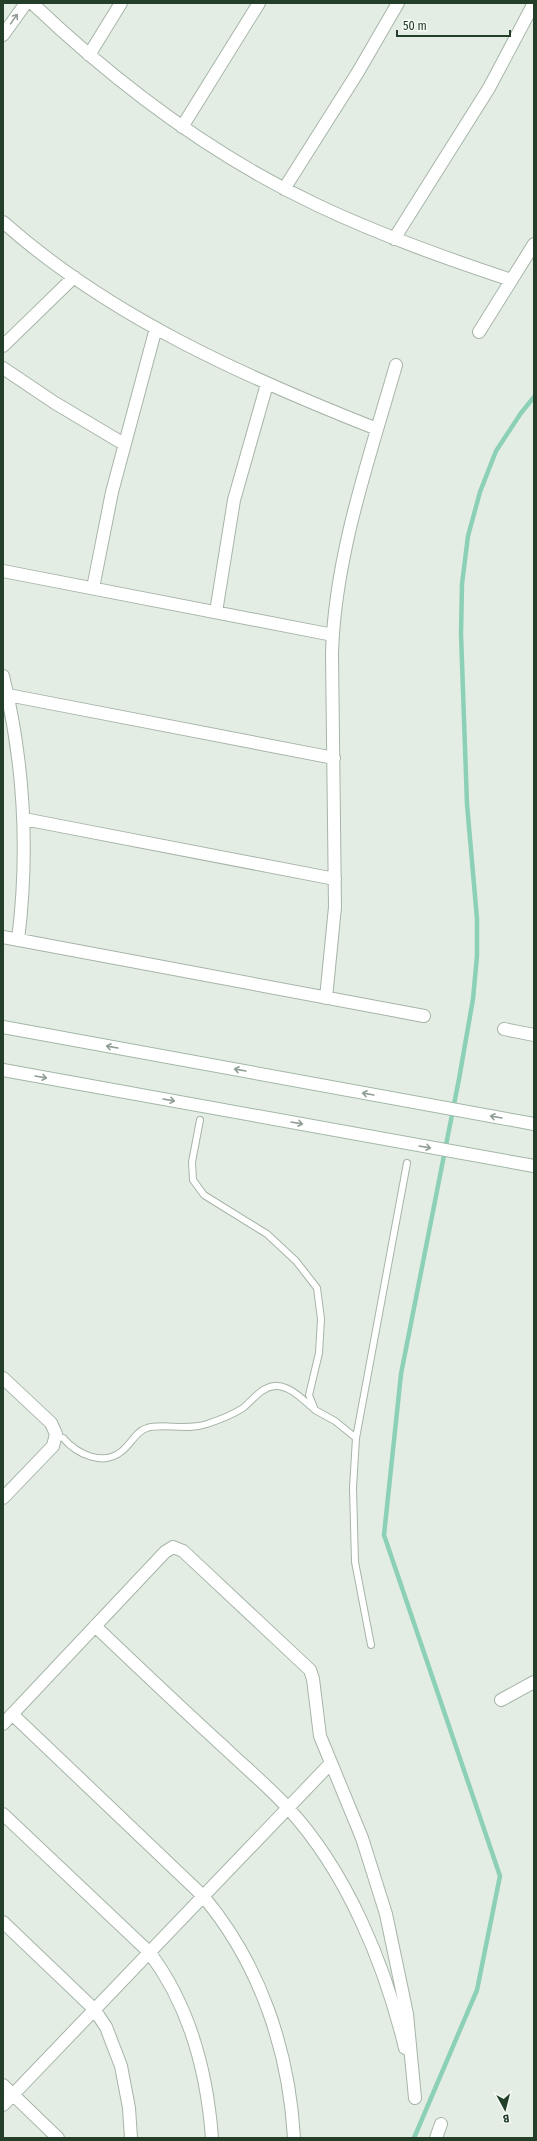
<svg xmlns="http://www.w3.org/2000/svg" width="537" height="2141" viewBox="0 0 537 2141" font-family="'Fira Sans Condensed',sans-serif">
	<rect width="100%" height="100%" fill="#e4ede4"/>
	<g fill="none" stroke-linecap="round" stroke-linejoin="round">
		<path stroke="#8dd0b8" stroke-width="4.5" d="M414,2138L477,1990L500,1876L384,1535L401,1374L459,1079L473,999L477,956V919L467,804L461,634L462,584L468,536L480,492L496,451L521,413L534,397"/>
		<defs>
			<path id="lane" d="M200,1120L192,1162L193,1180L204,1195L267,1234L296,1261L317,1288L321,1319L319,1353L309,1395L315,1410L335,1421L356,1438
				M63,1438C77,1454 103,1467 122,1451C131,1444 136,1431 147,1428C163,1423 186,1431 207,1424C219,1420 232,1415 243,1408C253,1400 261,1387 275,1386C290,1385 303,1400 314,1409
				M371,1645L355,1562L353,1488L356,1438L407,1163"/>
			<path id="street" d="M32,3C117,84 211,155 317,205C380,235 445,258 511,280
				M3,35L26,3
				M89,55L121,3
				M182,127L259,3
				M284,189L358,72L398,3
				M3,222C110,317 245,377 377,429
				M394,239L489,88L534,3
				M479,332L534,244
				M3,346L74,277
				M3,368L55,403L124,444
				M3,571L333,635
				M93,588L112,492L156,328
				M216,612L234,500L267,384
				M3,676C24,762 29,852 18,940
				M3,695H8L334,758
				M24,819L335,879
				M3,937L424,1016
				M326,998L335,907L332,653C335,555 369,459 396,365
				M504,1029L534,1035
				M3,1378L51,1423L56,1434L53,1446L3,1498
				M95,1626C138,1667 181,1708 225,1748C246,1768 269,1787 288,1808C347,1872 385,1965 405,2048
				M501,1700L534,1682
				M12,1714L203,1896C260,1964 289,2050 294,2138
				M3,1724L165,1552L173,1547L183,1551L310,1670L313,1679L320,1736L362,1838L386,1914L407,2014L415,2098
				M3,1814L149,1952C190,2006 207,2072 212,2138
				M3,1922L94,2009L106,2027L121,2066L129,2108L131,2138
				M3,2085L58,2138
				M3,2105L331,1763
				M436,2138L441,2124"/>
			<path id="secondary" d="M3,1027L534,1124
				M3,1070L534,1166"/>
		</defs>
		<use href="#lane" stroke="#a6b5a8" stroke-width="8"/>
		<use href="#street" stroke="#a6b5a8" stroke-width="14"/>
		<use href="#secondary" stroke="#a2b8a6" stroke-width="14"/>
		<use href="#lane" stroke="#fff" stroke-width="6"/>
		<use href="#street" stroke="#fff" stroke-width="12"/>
		<use href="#secondary" stroke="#fff" stroke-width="12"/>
	</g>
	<defs><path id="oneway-shaft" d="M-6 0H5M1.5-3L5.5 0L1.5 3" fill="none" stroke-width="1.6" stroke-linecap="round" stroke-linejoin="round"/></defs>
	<g stroke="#919e94">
		<use href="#oneway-shaft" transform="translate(14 19) rotate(-55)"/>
		<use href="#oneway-shaft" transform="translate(112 1047) rotate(-170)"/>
		<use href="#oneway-shaft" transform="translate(240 1070) rotate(-170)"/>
		<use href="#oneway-shaft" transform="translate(41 1077) rotate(10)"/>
		<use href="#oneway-shaft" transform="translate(368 1094) rotate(-170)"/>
		<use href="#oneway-shaft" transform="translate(169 1100) rotate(10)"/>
		<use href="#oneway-shaft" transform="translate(496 1117) rotate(-170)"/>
		<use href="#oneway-shaft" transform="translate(297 1123) rotate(10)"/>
		<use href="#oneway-shaft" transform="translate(425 1147) rotate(10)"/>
	</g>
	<rect width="537" height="2141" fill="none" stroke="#233e29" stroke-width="8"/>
	<g transform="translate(505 2109) rotate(173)" stroke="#f4f9f4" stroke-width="3" paint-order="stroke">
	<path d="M0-3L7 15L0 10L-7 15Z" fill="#233e29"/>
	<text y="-6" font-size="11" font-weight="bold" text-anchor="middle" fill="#233e29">B</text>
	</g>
	<path d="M397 30v6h113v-6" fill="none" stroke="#233e29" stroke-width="2"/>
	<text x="403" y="30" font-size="12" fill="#233e29" stroke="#f4f9f4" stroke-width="3" paint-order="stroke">50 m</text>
</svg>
